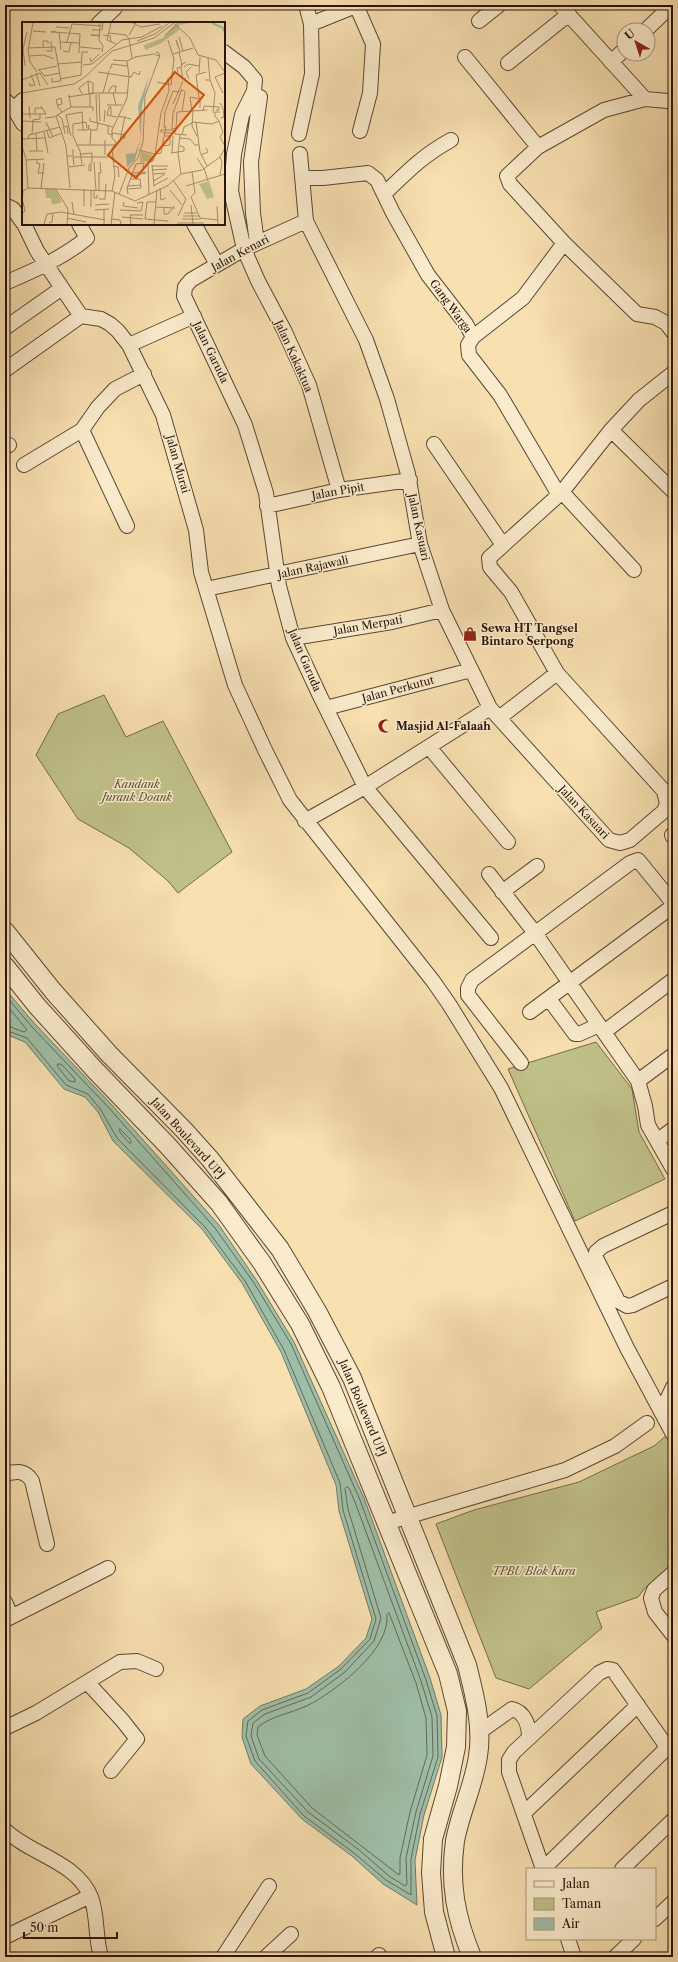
<svg xmlns="http://www.w3.org/2000/svg" width="678" height="1962" viewBox="0 0 678 1962" font-family="'Libre Caslon Text',serif">
	<rect width="100%" height="100%" fill="#f8e0b1"/>
	<filter id="stains"><feTurbulence type="fractalNoise" baseFrequency=".005" numOctaves="4"/><feColorMatrix values="0 0 0 0 .2 0 0 0 0 .09 0 0 0 0 .02 0 0 0 .5 -.17"/></filter>
	<radialGradient id="worn" r=".72"><stop offset=".6" stop-color="#630" stop-opacity="0"/><stop offset="1" stop-color="#630" stop-opacity=".3"/></radialGradient>
	<path fill="#c0c189" stroke="#746a49" d="M104,695L126,737L163,721L232,852L178,893L168,881L129,848L78,819L36,755L58,714Z
		M596,1042L632,1089L639,1132L665,1179L575,1221L508,1069Z
		M667,1435L673,1449V1567L645,1588L638,1597L596,1612L602,1628L529,1689L496,1678L436,1524L474,1510L579,1482L654,1446Z"/>
	<path fill="#9ebea7" stroke="#6f7a68" d="M5,989L35,1024L112,1105L219,1225L257,1281L294,1342L364,1498L430,1678L441,1715L442,1757L424,1815L415,1860L417,1905L383,1884L352,1856L302,1819L251,1764L242,1737L243,1719L260,1706L306,1689L339,1666L366,1638L372,1619L339,1511L336,1485L281,1352L242,1283L202,1229L113,1141L98,1112L85,1097L64,1089L25,1042L5,1034Z"/>
	<g fill="none" stroke-linecap="round" stroke-linejoin="round">
		<path stroke="#636858" stroke-width="1" d="M5,995L32,1027L109,1108L215,1228L254,1283L291,1344L360,1500L426,1680L437,1716L438,1757L420,1814L411,1859V1895L386,1880L354,1853L304,1816L255,1761L246,1736L248,1721L262,1710L308,1693L341,1669L370,1639L376,1619L343,1510L340,1483L284,1350L245,1281L205,1227L117,1138L101,1110L88,1094L66,1085L27,1038L5,1030
			M5,1003L27,1030L24,1032L5,1025
			M58,1064H61L75,1079V1082L69,1081L58,1067Z
			M120,1129L131,1140V1143H129L119,1131Z
			M347,1487L349,1488L355,1502L421,1681L432,1717L433,1756L416,1812L406,1858L407,1884L405,1886L389,1876L358,1849L308,1812L259,1759L251,1736L253,1723L265,1714L311,1697L345,1672L374,1641L381,1618L348,1509L345,1489Z
			M389,1613L416,1683L426,1718L427,1755L410,1812L400,1858V1873L399,1875L312,1808L265,1756L257,1735L258,1727C274,1714 296,1713 314,1702C340,1687 390,1649 387,1615Z"/>
		<defs>
			<path id="minor" d="M356,5L373,44L370,93L360,131
				M560,5L645,99
				M479,21L499,5
				M99,23L115,8
				M311,24L358,5
				M646,30L672,5
				M224,52L244,67L255,80L254,91L242,115L234,154L231,191L244,249L258,281L284,330L309,385L339,490
				M465,57L538,147
				M611,62L624,50
				M508,63L569,14
				M5,100L14,109L23,124
				M673,103L668,101L645,99L604,110L538,147L507,176L510,184L564,243L637,314L655,317L666,323L673,332
				M14,109L23,100
				M299,134L312,74L311,24L306,5
				M300,154L306,221L366,340L387,399L408,474L420,544L442,610L490,708L609,840L620,843L630,840L664,811L667,804L664,791L557,673L511,592L490,567L489,558L562,492L611,430L639,400L673,373
				M302,178H323L368,173L377,180L393,213L428,275L466,324L473,337L468,345L469,355L500,395L559,495
				M384,194C408,171 422,156 451,140
				M5,205L13,209L23,223
				M306,221L244,249L191,280L185,287L184,296L245,425L266,493L279,586L293,638L320,696L365,787L491,938
				M24,224L37,251L81,316L101,319L110,324L118,331L129,345L163,415L196,530L201,572L235,685L265,750L290,800L433,981L449,1004L501,1088L627,1348L673,1434
				M194,224L217,264
				M257,243L253,213L251,162L260,97
				M5,283C33,271 63,258 87,238L79,224
				M5,328L62,288
				M473,337L523,298L564,243
				M129,345L194,316
				M5,370L81,316
				M82,430L127,526
				M611,430L673,491
				M434,444L503,545
				M5,447L9,445
				M24,465L82,430L98,407L115,389L144,374
				M562,492L634,570
				M267,506L339,490L410,480
				M206,589L420,544
				M293,638L392,622L442,610
				M326,708L471,670
				M499,718L557,673
				M429,747L508,842
				M305,821L365,787L490,708
				M672,835L673,837
				M489,874L535,933L638,1081L645,1106L648,1125L673,1169
				M502,892L537,866
				M549,999L575,1034H579L599,1025
				M530,1012L673,906
				M604,1032L673,980
				M521,1063L468,995V988L472,980L630,863L638,860L673,903
				M638,1081L673,1055
				M657,1141L673,1129
				M673,1213L603,1246L596,1252V1258L618,1301L627,1306L633,1305L673,1286
				M666,1402L673,1387
				M5,1474C17,1471 25,1470 32,1481L47,1544
				M386,1523L565,1470L615,1446L647,1423
				M673,1573L654,1590L651,1598L655,1612L673,1635
				M5,1602L11,1616
				M5,1620L108,1568
				M87,1682L122,1720L137,1739L111,1771
				M5,1728L36,1713L120,1662L137,1661L156,1669
				M478,1733L512,1709C525,1712 529,1726 529,1738
				M524,1813L638,1705
				M5,1830C31,1855 76,1861 91,1897C98,1916 95,1937 101,1957
				M543,1869L509,1772V1760L514,1752L599,1673L607,1669L613,1670L667,1747
				M543,1869L673,1742
				M622,1869L673,1820
				M655,1919L673,1902
				M5,1937L90,1896
				M568,1939L574,1957
				M223,1957L269,1886
				M266,1957L291,1934
				M377,1957L379,1955
				M615,1957L634,1939"/>
			<path id="tertiary" d="M5,931L53,991L109,1054L184,1130L210,1159L280,1249L317,1311L352,1378L467,1665C474,1693 483,1726 478,1756C474,1785 460,1813 455,1841C449,1884 456,1918 472,1957
				M5,966L37,1006L94,1069L168,1146L219,1203L262,1263L300,1324L331,1387L448,1674L457,1711L456,1747L448,1786L433,1839L431,1873L434,1912L446,1957"/>
		</defs>
		<use href="#minor" stroke="#5c4633" stroke-width="16"/>
		<use href="#tertiary" stroke="#5c4633" stroke-width="20"/>
		<use href="#minor" stroke="#faebcc" stroke-width="14"/>
		<use href="#tertiary" stroke="#faebcc" stroke-width="18"/>
	</g>
	<defs>
		<symbol id="shop-bare" viewBox="-9 -9 18 18"><path d="M-5-2.5h2.3a2.7 3.5 0 0 1 5.4 0H5L5.5 6h-11ZM-1.5-2.5h3a1.5 2.3 0 0 0-3 0Z" fill="#8f2418" stroke="#faebcc" stroke-width="2.5" paint-order="stroke"/></symbol>
		<symbol id="mosque-bare" viewBox="-9 -9 18 18"><path d="M3.5-4.9A6 6 0 1 0 3.5 4.9A5 5 0 1 1 3.5-4.9Z" fill="#8f2418" stroke="#faebcc" stroke-width="2.5" paint-order="stroke"/></symbol>
	</defs>
	<g fill-rule="evenodd">
		<use href="#shop-bare" x="460" y="624" width="20" height="20"/>
		<use href="#mosque-bare" x="375" y="716" width="20" height="20"/>
	</g>
	<g text-anchor="middle" stroke-width="3" stroke-linejoin="round" paint-order="stroke">
		<g font-size="11" fill="#281309" stroke="#faebcc">
			<text transform="translate(240 253) rotate(-28)" y="4">Jalan Kenari</text>
			<text transform="translate(451 306) rotate(54)" y="4">Gang Warga</text>
			<text transform="translate(211 352) rotate(64)" y="4">Jalan Garuda</text>
			<text transform="translate(294 356) rotate(66)" y="4">Jalan Kakaktua</text>
			<text transform="translate(178 464) rotate(74)" y="4">Jalan Murai</text>
			<text transform="translate(338 491) rotate(-10)" y="4">Jalan Pipit</text>
			<text transform="translate(419 527) rotate(78)" y="4">Jalan Kasuari</text>
			<text transform="translate(313 567) rotate(-12)" y="4">Jalan Rajawali</text>
			<text transform="translate(368 625) rotate(-10)" y="4">Jalan Merpati</text>
			<text transform="translate(305 660) rotate(67)" y="4">Jalan Garuda</text>
			<text transform="translate(398 689) rotate(-15)" y="4">Jalan Perkutut</text>
			<text transform="translate(584 812) rotate(47)" y="4">Jalan Kasuari</text>
			<text transform="translate(188 1138) rotate(48)" y="4">Jalan Boulevard UPJ</text>
			<text transform="translate(363 1408) rotate(67)" y="4">Jalan Boulevard UPJ</text>
		</g>
		<g font-size="11" font-weight="bold" fill="#281309" stroke="#faebcc" text-anchor="start">
			<text x="481" y="632">Sewa HT Tangsel<tspan x="481" dy="13">Bintaro Serpong</tspan></text>
			<text x="396" y="730">Masjid Al-Falaah</text>
		</g>
		<g font-size="11" font-style="italic" fill="#5d5036" stroke="#faebcc">
			<text x="137" y="788">Kandank<tspan x="137" dy="13">Jurank Doank</tspan></text>
			<text x="534" y="1575">TPBU Blok Kura</text>
		</g>
	</g>
	<g transform="translate(22 22)">
		<rect width="203" height="203" fill="#f8e0b1"/>
		<path d="M154,1H166L157,3V8L138,22L123,28L122,23L141,16ZM119,129L132,134L130,139L118,140ZM187,159L192,175L185,177L177,162ZM23,167H33L40,180L30,183L29,176H24Z" fill="#c0c189"/>
		<path d="M127,54L120,84L119,117L113,138L105,145L104,132L113,131L119,117L116,84Z" fill="#9ebea7"/>
		<path fill="none" stroke="#9ebea7" stroke-width="2" d="M190,1L201,6L203,11"/>
		<path fill="none" stroke="#a58e6e" stroke-width="1" d="M11,1L6,28L8,40L15,50M78,1L77,18L81,24L80,30M89,1L85,18L94,22M111,1L119,5L138,2M153,2L168,16L176,33L194,38L203,50M34,5L47,6M70,8H80L81,1M11,9L24,10M34,9L29,10L45,11M37,10L39,28M46,11L58,12M87,11L104,13L107,17M81,13L88,14L89,20M107,13L114,1M143,13L155,3M78,14L69,13H78M157,15L161,29M107,17L110,36M115,19L133,12L147,1M38,20L57,21M45,20L50,2L81,4M156,24L154,18L158,29M21,25V19H26V22M58,25L79,27M6,26L33,25L39,59L30,60V56M24,29H30L29,19M41,29L47,30L49,20M157,30L160,43M57,31L58,12M151,32L171,26M7,34L22,33L32,37M113,35L132,32L137,34V31L134,30M68,36L69,40L77,32M186,36L188,58M91,38L105,39M35,42L60,40M61,43L70,42L100,18L120,15L140,4M3,44L1,27L5,10M162,45L166,42L177,44M159,46L161,57L164,56M88,47L90,42L105,44M16,48L35,44M17,48L23,54L38,51M76,50L109,55L112,50L117,53L118,49M156,50L155,46L160,45L159,43L164,40M14,51L18,64M177,51L178,35M38,57L59,53L60,30H66M167,57L164,50L169,45M0,58L18,51L26,63M183,58H188L193,71L191,91M66,59L67,72M135,60L149,63L152,37L146,18M8,61V64L13,63L9,53M160,67L151,91L150,107L154,106L155,90L185,88M160,68L163,70L160,90M0,71L52,62L63,55L90,29L132,16L152,1M81,71L87,49M86,71L90,64H94L93,71M91,71L94,83M201,71L193,55L203,51M60,72L57,66L66,59L71,61V71H69M74,72L75,100M77,72L78,99M47,73L49,85M46,75L73,71H105M177,76L174,53L184,50M198,81L201,86L202,95L199,96M151,82L161,59M35,83L40,82L39,76L34,78L36,85L40,90M85,83H100M7,84L8,96M68,85V71M170,89L168,75L178,77V86M171,89L170,104L175,114M181,89L182,84L197,85V88H194M198,90H193V94L197,99L201,110L198,115L203,124M13,91V86H21M1,92H24L19,84M36,93L40,97L43,112M89,93V85H87L85,93L95,95M34,94L44,124L48,166M96,94L109,97M23,96L32,95L49,85H71V89M68,96V99L91,105M1,99L19,100M24,100L31,115M82,100L83,88M170,100L190,102L197,99M174,100L178,130L185,144M86,104V112L91,113M41,105L45,104L46,112M142,106L143,90L151,69L158,70M66,107H69L68,123M55,108H66L67,103M69,108H75L76,100M153,108V112L165,113M0,109V88M25,109L27,116L40,111M22,110L26,131M14,111L15,129M90,111L103,113L102,117M139,111V108H151V111H141M10,112L11,98L18,97V92M158,113L156,131L159,152M160,113L162,105L170,101M49,114L44,93L60,90L61,108M158,116L168,117L173,123H177M0,117L23,116M6,117L7,113L38,105M83,118V133M98,119L103,94M54,123H92M0,124L4,137L6,166L90,169L113,179L145,164L159,152L180,148L198,135L203,126M141,124L148,123V114H143M117,128L132,132M7,129H21M149,131L162,129V125L158,124M150,131L151,114M59,132L70,131V140M133,132L139,131L144,104M179,133L186,130L184,126M45,134H51V127M59,135H87M198,135L200,140L198,154M175,136L182,147M15,137V141L18,142L16,151H22M4,138L22,137M72,140L74,169M60,142L58,129L51,114V102L64,100L65,106M67,142V149H69V140M52,143L51,135H59M130,143L132,163M91,144L96,145L97,155M130,144H146M47,145L63,143M182,146L186,159M131,148L145,147M170,150L173,171L169,175L178,196L196,198M76,151H79L78,140M77,151V169M111,151L124,150M131,152L143,151M110,154L124,151M151,158L164,177L156,194M132,159L143,152M106,164L119,163M131,164L146,156M164,164L203,152M19,166L22,141M33,166L46,187L45,202M138,166L139,178L144,176M105,167L119,166L118,157H108M69,168V185M148,168L160,183M72,169V176H75V173M90,169L93,154L90,127L94,120L90,116V108L105,76L107,54L105,39L114,35M97,172L107,146L116,136L121,120L123,74L138,33M106,172L105,166L114,142L122,141L121,147M127,172L126,141L131,139L133,133L139,91L147,69L146,56M77,177H83L84,162M0,180L1,169L6,166M50,180L52,193M102,180L101,184L116,186M134,180H125L123,197L146,199M115,181L121,180L119,189M73,183L87,182M169,183L171,202M62,184V167M195,184L196,202M134,185L153,186M142,186V192H146L152,184M73,188L87,187M82,188V202M98,188L119,189M162,191H175M0,192L3,189L1,180M161,194H177M100,195L121,197M45,196L64,200M90,197L98,198L99,202M160,197H179M27,201L30,200L31,191M155,201H182M22,202L25,192L39,190L83,198M89,202L93,170M109,202L108,193H121M132,202L135,168"/>
		<path fill="#d5520c" fill-opacity="0.15" stroke="#d5520c" stroke-width="2" d="M153,50L182,73L114,156L86,133Z"/>
		<rect width="203" height="203" fill="none" stroke="#281309" stroke-width="2"/>
	</g>
	<rect width="678" height="1962" fill="none" stroke="#f8e0b1" stroke-width="20"/>
	<rect x="6" y="6" width="666" height="1950" fill="none" stroke="#281309" stroke-width="2"/>
	<rect x="10" y="10" width="658" height="1942" fill="none" stroke="#281309"/>
	<rect x="526" y="1868" width="130" height="72" fill="#faebcc" stroke="#a6957e"/>
	<rect x="534" y="1881" width="20" height="6" fill="#faebcc" stroke="#a6957e"/>
	<text x="562" y="1888" font-size="12" fill="#281309">Jalan</text>
	<rect x="534" y="1898" width="20" height="12" fill="#c0c189" stroke="#a6957e"/>
	<text x="562" y="1908" font-size="12" fill="#281309">Taman</text>
	<rect x="534" y="1918" width="20" height="12" fill="#9ebea7" stroke="#a6957e"/>
	<text x="562" y="1928" font-size="12" fill="#281309">Air</text>
	<g transform="translate(636 42) rotate(321)"><circle r="19" fill="#faebcc" stroke="#a6957e"/>
	<path d="M0-3L7 15L0 10L-7 15Z" fill="#8f2418"/>
	<text y="-6" font-size="11" font-weight="bold" text-anchor="middle" fill="#281309">U</text>
	</g>
	<path d="M24 1932v6h93v-6" fill="none" stroke="#281309" stroke-width="2"/>
	<text x="30" y="1932" font-size="12" fill="#281309" stroke="#faebcc" stroke-width="3" paint-order="stroke">50 m</text>
	<rect width="100%" height="100%" filter="url(#stains)"/>
	<rect width="100%" height="100%" fill="url(#worn)"/>
</svg>
